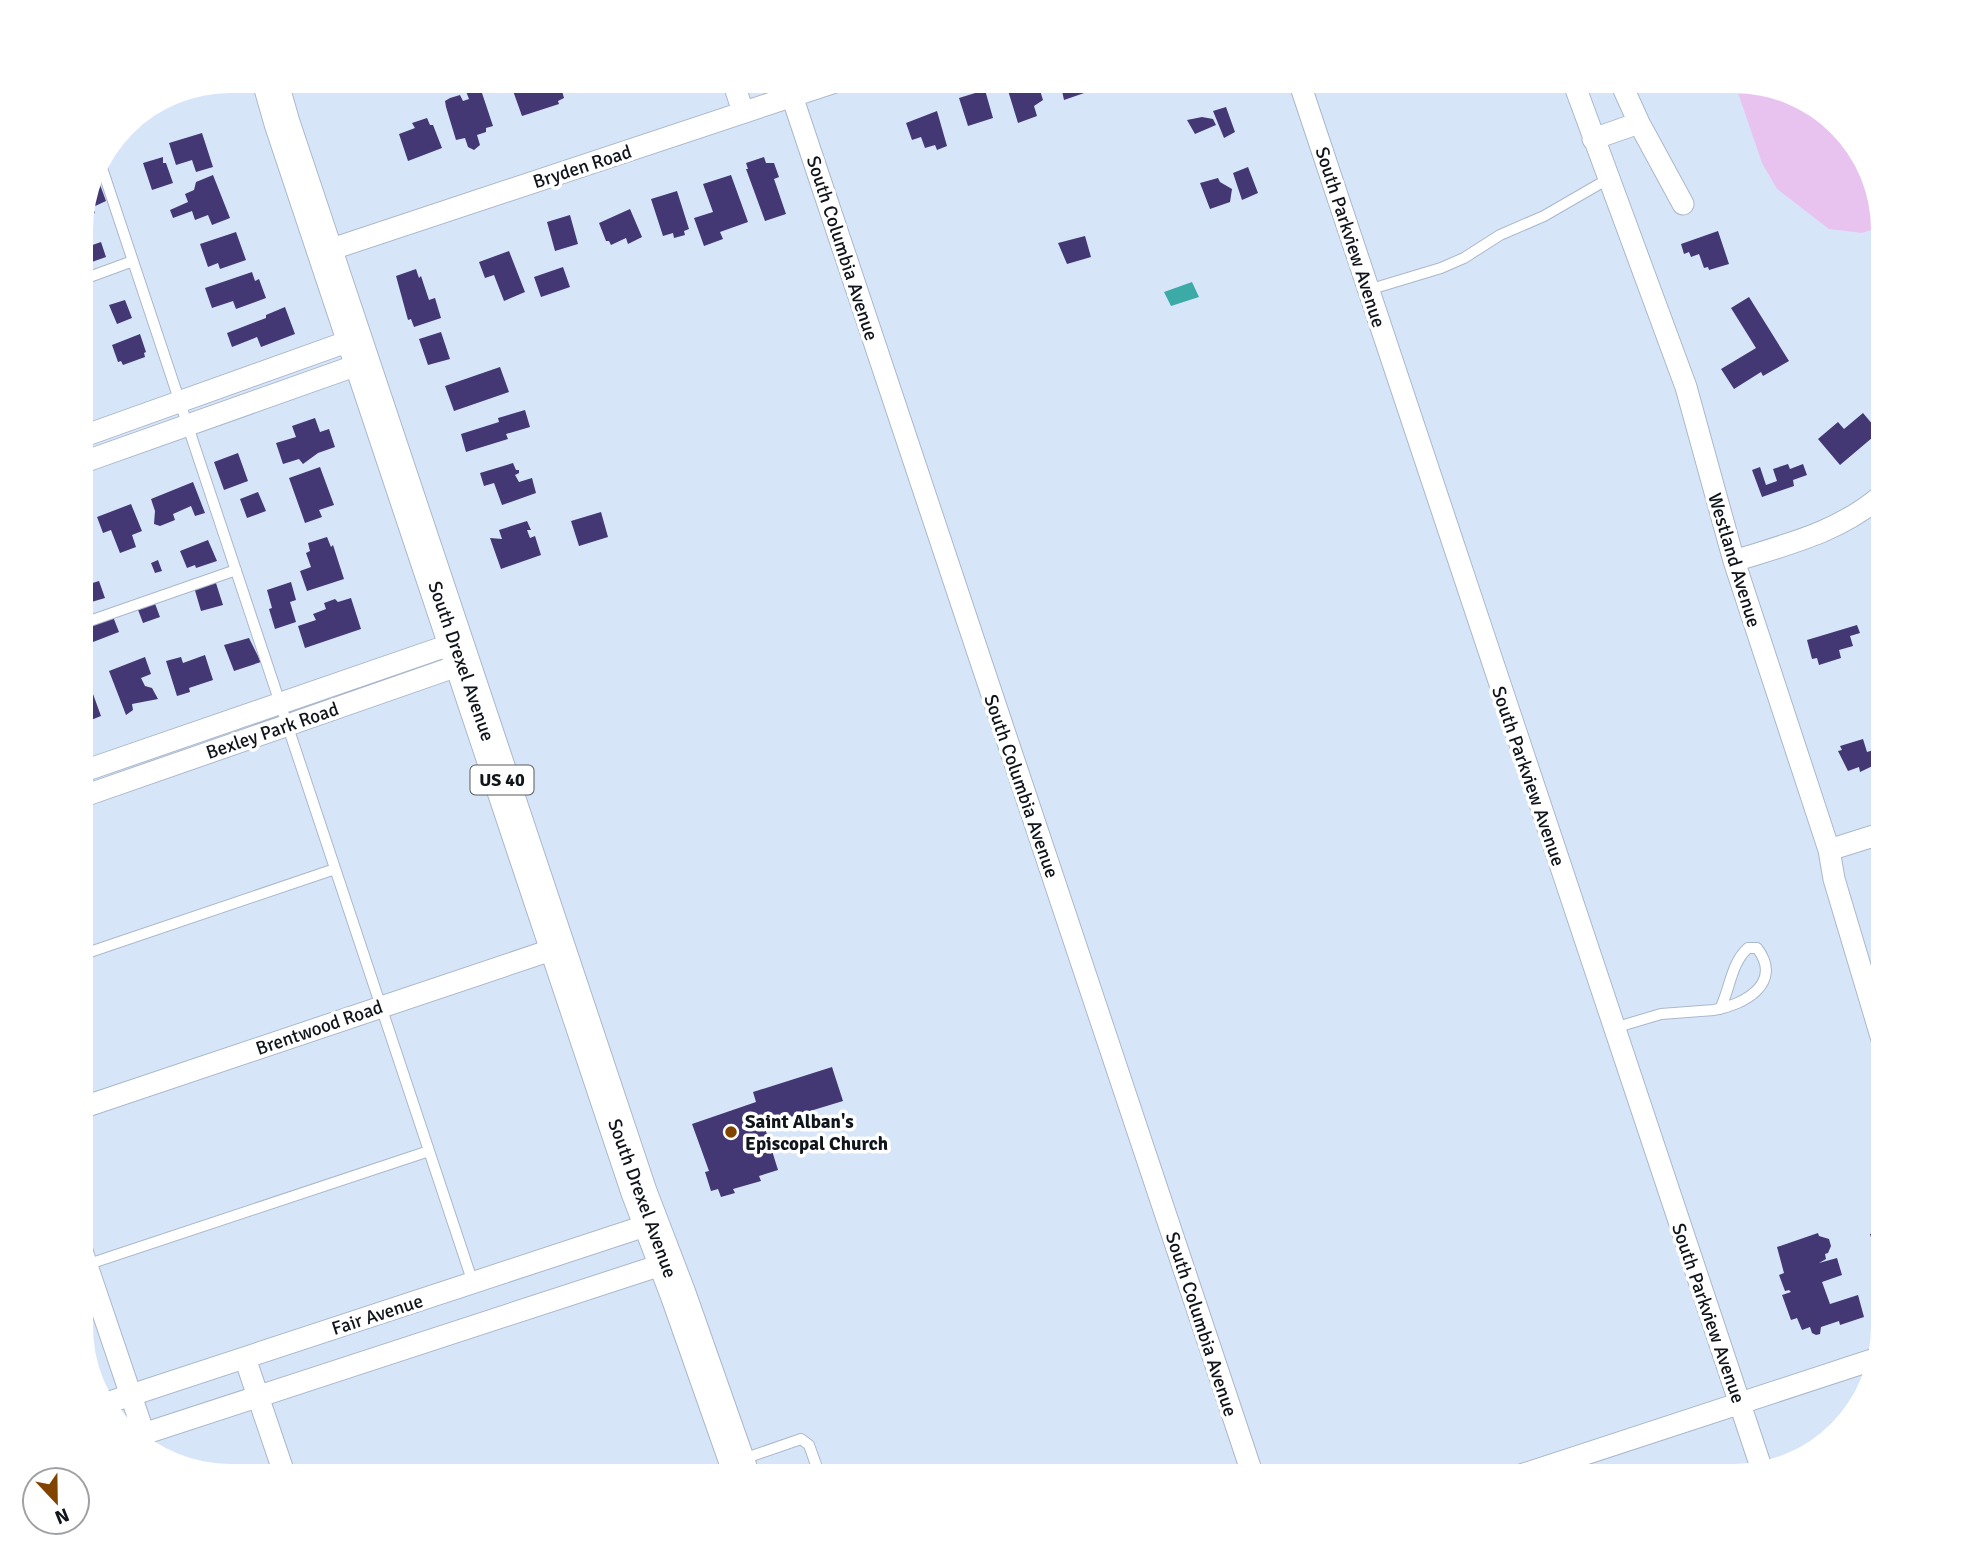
<svg xmlns="http://www.w3.org/2000/svg" width="1964" height="1557" viewBox="0 0 1964 1557" font-family="Signika,sans-serif">
	<rect width="100%" height="100%" fill="#d7e5f9"/>
	<path fill="#e9c3ef" d="M1734,81L1783,89L1832,117L1868,164L1883,226L1862,233L1829,229L1777,189L1762,163Z"/>
	<path fill="#3caba7" d="M1192,282L1199,297L1171,306L1164,292Z"/>
	<path fill="#433874" d="M462,81H478L493,126L486,128V132L477,135L480,145L474,150L468,147L465,138L456,140L446,107L445,101L450,98L460,95L463,101L469,99Z
		M538,81H552L553,85L560,84L564,98L558,101L559,104L522,116L512,88L532,82L533,86L539,84Z
		M594,81H618L620,86L605,90L604,87L597,89Z
		M1012,81H1037L1043,100L1034,106L1037,116L1018,123L1006,84Z
		M1070,81H1110V86L1102,88L1100,83L1089,88L1090,91L1064,100L1061,86L1071,84Z
		M985,90L993,118L968,126L959,98Z
		M1226,107L1235,132L1224,138L1213,111Z
		M937,111L947,146L937,150L935,145L925,148L921,137L912,140L906,123Z
		M1202,117L1213,119L1216,125L1195,134L1187,120Z
		M427,118L430,125H433L442,148L408,161L399,134L415,128L412,123Z
		M202,133L213,167L196,172L192,160L176,165L169,143Z
		M163,157V163H166L173,183L152,190L143,163Z
		M764,157L766,163H774L779,177L774,179L786,214L765,221L746,169H748L746,163Z
		M1248,167L1258,193L1242,200L1233,173Z
		M213,175L230,218L212,225L208,215L195,220L192,211L173,218L170,210L188,202L185,194L194,190L196,182Z
		M731,175L748,222L720,232L723,239L704,246L694,218L713,212L703,184Z
		M1218,178L1220,182L1232,189L1230,202L1210,209L1200,183Z
		M98,179L106,201L93,207L95,213L81,218L91,182Z
		M677,191L689,229L684,231L685,235L674,238L673,233L663,236L651,199Z
		M630,209L642,237L628,244L626,238L611,245L609,241H606L599,223Z
		M570,215L578,244L555,251L547,222Z
		M1718,231L1729,264L1709,270L1708,267L1704,268L1699,254L1691,257L1689,252L1684,254L1681,244Z
		M236,232L246,260L220,269L218,263L208,267L200,244Z
		M1085,236L1091,257L1067,264L1058,243Z
		M101,242L106,257L89,263L84,248Z
		M509,251L525,292L504,301L494,275L485,278L479,262Z
		M563,267L570,287L541,297L534,277Z
		M416,269L419,278L421,276L429,300L435,298L441,318L414,327L411,319L408,320L396,276Z
		M252,272L255,281L259,279L266,298L236,309L233,301L212,308L205,288Z
		M1749,297L1789,361L1763,376L1761,372L1734,389L1721,369L1756,348L1731,308Z
		M125,300L132,318L117,324L109,305Z
		M285,307L295,334L261,347L257,337L232,347L227,333L266,318V315Z
		M441,332L450,359L428,365L419,339Z
		M140,334L146,352L144,353L145,357L123,365L121,361L118,362L112,345Z
		M500,367L509,392L454,411L445,386Z
		M525,410L530,427L506,434L508,439L466,452L461,434L499,422L498,418Z
		M1863,413L1879,432L1840,465L1818,439L1838,422L1844,429Z
		M315,418L320,432L329,429L335,447L318,453L303,464L299,459L283,464L276,443L296,437L292,426Z
		M238,453L248,481L224,490L214,462Z
		M513,463L516,470H519V473L515,475L519,482L532,478L536,493L502,505L494,483L484,486L480,473Z
		M1788,464L1790,469L1803,464L1807,475L1793,480L1794,486L1762,497L1752,470L1760,467L1766,485L1777,481L1773,469Z
		M320,467L334,505L319,510L322,517L305,523L289,478Z
		M193,482L205,513L195,516L191,506L173,514L175,520L160,526L154,524L155,511L151,499Z
		M258,492L266,511L247,518L240,499Z
		M131,504L142,531L132,535L136,547L120,553L111,530L103,533L97,517Z
		M601,512L608,537L579,546L571,521Z
		M527,521L531,530H527L530,538L535,536L541,555L501,569L490,538L502,539L499,530Z
		M81,531L89,553L81,556Z
		M327,537L331,547L333,545L344,579L307,591L300,571L311,567L306,553L310,551L308,543Z
		M208,540L217,561L196,568L195,565L187,568L180,551Z
		M158,560L162,571L155,573L151,563Z
		M215,580L223,605L201,611L194,587Z
		M99,581L105,598L88,603L83,586Z
		M291,582L296,600L290,602L296,622L275,629L269,609L272,608L267,590Z
		M351,598L361,629L305,648L298,626L316,620L313,614L326,609L324,603L335,599L338,602Z
		M154,601L160,617L143,623L137,607Z
		M112,614L119,632L93,642L86,624Z
		M1857,625L1860,633L1850,636L1853,646L1839,650L1841,658L1819,665L1817,658L1812,659L1807,640Z
		M249,638L261,662L234,671L224,645Z
		M205,655L213,680L189,688L190,692L177,696L166,661L181,657L183,663Z
		M145,657L151,674L141,678L145,686L152,688L158,699L132,704L133,710L126,715L109,671Z
		M89,683L101,716L81,724V686Z
		M1863,739L1867,752L1877,749L1881,762L1860,772L1859,767L1848,771L1838,751L1842,750L1840,746Z
		M832,1067L843,1101L764,1125L778,1170L759,1176L761,1181L733,1189L735,1193L721,1197L718,1189L711,1191L705,1172L709,1171L692,1124L756,1102L753,1092Z
		M1883,1222V1277L1870,1234L1880,1230Z
		M1818,1233L1819,1236L1829,1239L1831,1246L1828,1253L1825,1254L1826,1259L1819,1263L1837,1258L1842,1275L1822,1282L1830,1304L1858,1295L1864,1317L1840,1325L1839,1321L1821,1327L1820,1334L1816,1335L1812,1333L1810,1327L1802,1330L1797,1318L1791,1320L1782,1295L1791,1292L1789,1290L1785,1291L1779,1275L1784,1273L1777,1247Z"/>
	<g fill="none" stroke-linecap="round" stroke-linejoin="round">
		<defs>
			<path id="service" d="M99,159L473,1283
				M81,280L133,261
				M1368,290L1441,268L1464,258L1500,235L1544,216L1608,179
				M81,624L236,570
				M81,955L335,869
				M1614,1028L1661,1014L1714,1010C1744,1005 1784,983 1757,948H1748C1731,963 1730,989 1720,1009
				M83,1266L429,1151
				M743,1459L801,1439L809,1445L820,1476"/>
			<path id="minor" d="M733,81L743,112
				M1299,81L1762,1470
				M1573,81L1686,387L1734,561L1829,850L1834,879L1883,1043
				M1620,81L1639,123L1683,204
				M792,96L1253,1476
				M1593,139L1639,123
				M326,251L838,81
				M81,437L355,339
				M81,463L363,363
				M1734,561C1788,544 1840,532 1883,494
				M81,772L455,643
				M81,797L463,664
				M1829,850L1883,833
				M81,1108L557,948
				M81,1248L144,1434
				M245,1358L285,1476
				M104,1404L651,1224
				M131,1438L667,1263
				M1518,1476L1878,1358"/>
			<path id="primary" d="M270,81L282,123L639,1192L678,1294L742,1476"/>
		</defs>
		<use href="#service" stroke="#abb8cb" stroke-width="12"/>
		<use href="#minor" stroke="#abb8cb" stroke-width="23"/>
		<use href="#primary" stroke="#abb8cb" stroke-width="37"/>
		<use href="#service" stroke="#fff" stroke-width="10"/>
		<use href="#minor" stroke="#fff" stroke-width="21"/>
		<use href="#primary" stroke="#fff" stroke-width="35"/>
	</g>
	<circle fill="#814400" stroke="#fff" stroke-width="2.5" cx="731" cy="1132" r="7"/>
	<g text-anchor="middle" stroke-width="7" stroke-linejoin="round" paint-order="stroke">
		<rect fill="#fff" stroke="#585a5f" stroke-width="2" x="470.5" y="765.5" width="63" height="29" rx="5"/>
		<g font-size="18" font-weight="bold" fill="#10141b">
			<text x="502" y="786">US 40</text>
		</g>
		<g font-size="19" fill="#10141b" stroke="#fff">
			<text transform="translate(582 166) rotate(-18)" y="7">Bryden Road</text>
			<text transform="translate(1351 237) rotate(72)" y="7">South Parkview Avenue</text>
			<text transform="translate(843 248) rotate(72)" y="7">South Columbia Avenue</text>
			<text transform="translate(1735 560) rotate(73)" y="7">Westland Avenue</text>
			<text transform="translate(462 661) rotate(71)" y="7">South Drexel Avenue</text>
			<text transform="translate(272 730) rotate(-19)" y="7">Bexley Park Road</text>
			<text transform="translate(1529 776) rotate(71)" y="7">South Parkview Avenue</text>
			<text transform="translate(1022 786) rotate(71)" y="7">South Columbia Avenue</text>
			<text transform="translate(319 1027) rotate(-19)" y="7">Brentwood Road</text>
			<text transform="translate(643 1198) rotate(70)" y="7">South Drexel Avenue</text>
			<text transform="translate(1709 1313) rotate(71)" y="7">South Parkview Avenue</text>
			<text transform="translate(377 1314) rotate(-18)" y="7">Fair Avenue</text>
			<text transform="translate(1202 1324) rotate(72)" y="7">South Columbia Avenue</text>
		</g>
		<g font-size="19" font-weight="bold" fill="#10141b" stroke="#fff" text-anchor="start">
			<text x="745" y="1128">Saint Alban's<tspan x="745" dy="22">Episcopal Church</tspan></text>
		</g>
	</g>
	<path d="M0 0H1964V1557H0ZM230 93H1734A137 137 0 0 1 1871 230V1327A137 137 0 0 1 1734 1464H230A137 137 0 0 1 93 1327V230A137 137 0 0 1 230 93Z" fill="#fff" fill-rule="evenodd"/>
	<g transform="translate(56 1501) rotate(158)"><circle r="33" fill="#ffffff" stroke="#9fa1a4" stroke-width="2"/>
	<path d="M0-5L12 26L0 18L-12 26Z" fill="#814400"/>
	<text y="-10" font-size="19" font-weight="bold" text-anchor="middle" fill="#10141b">N</text>
	</g>
</svg>
